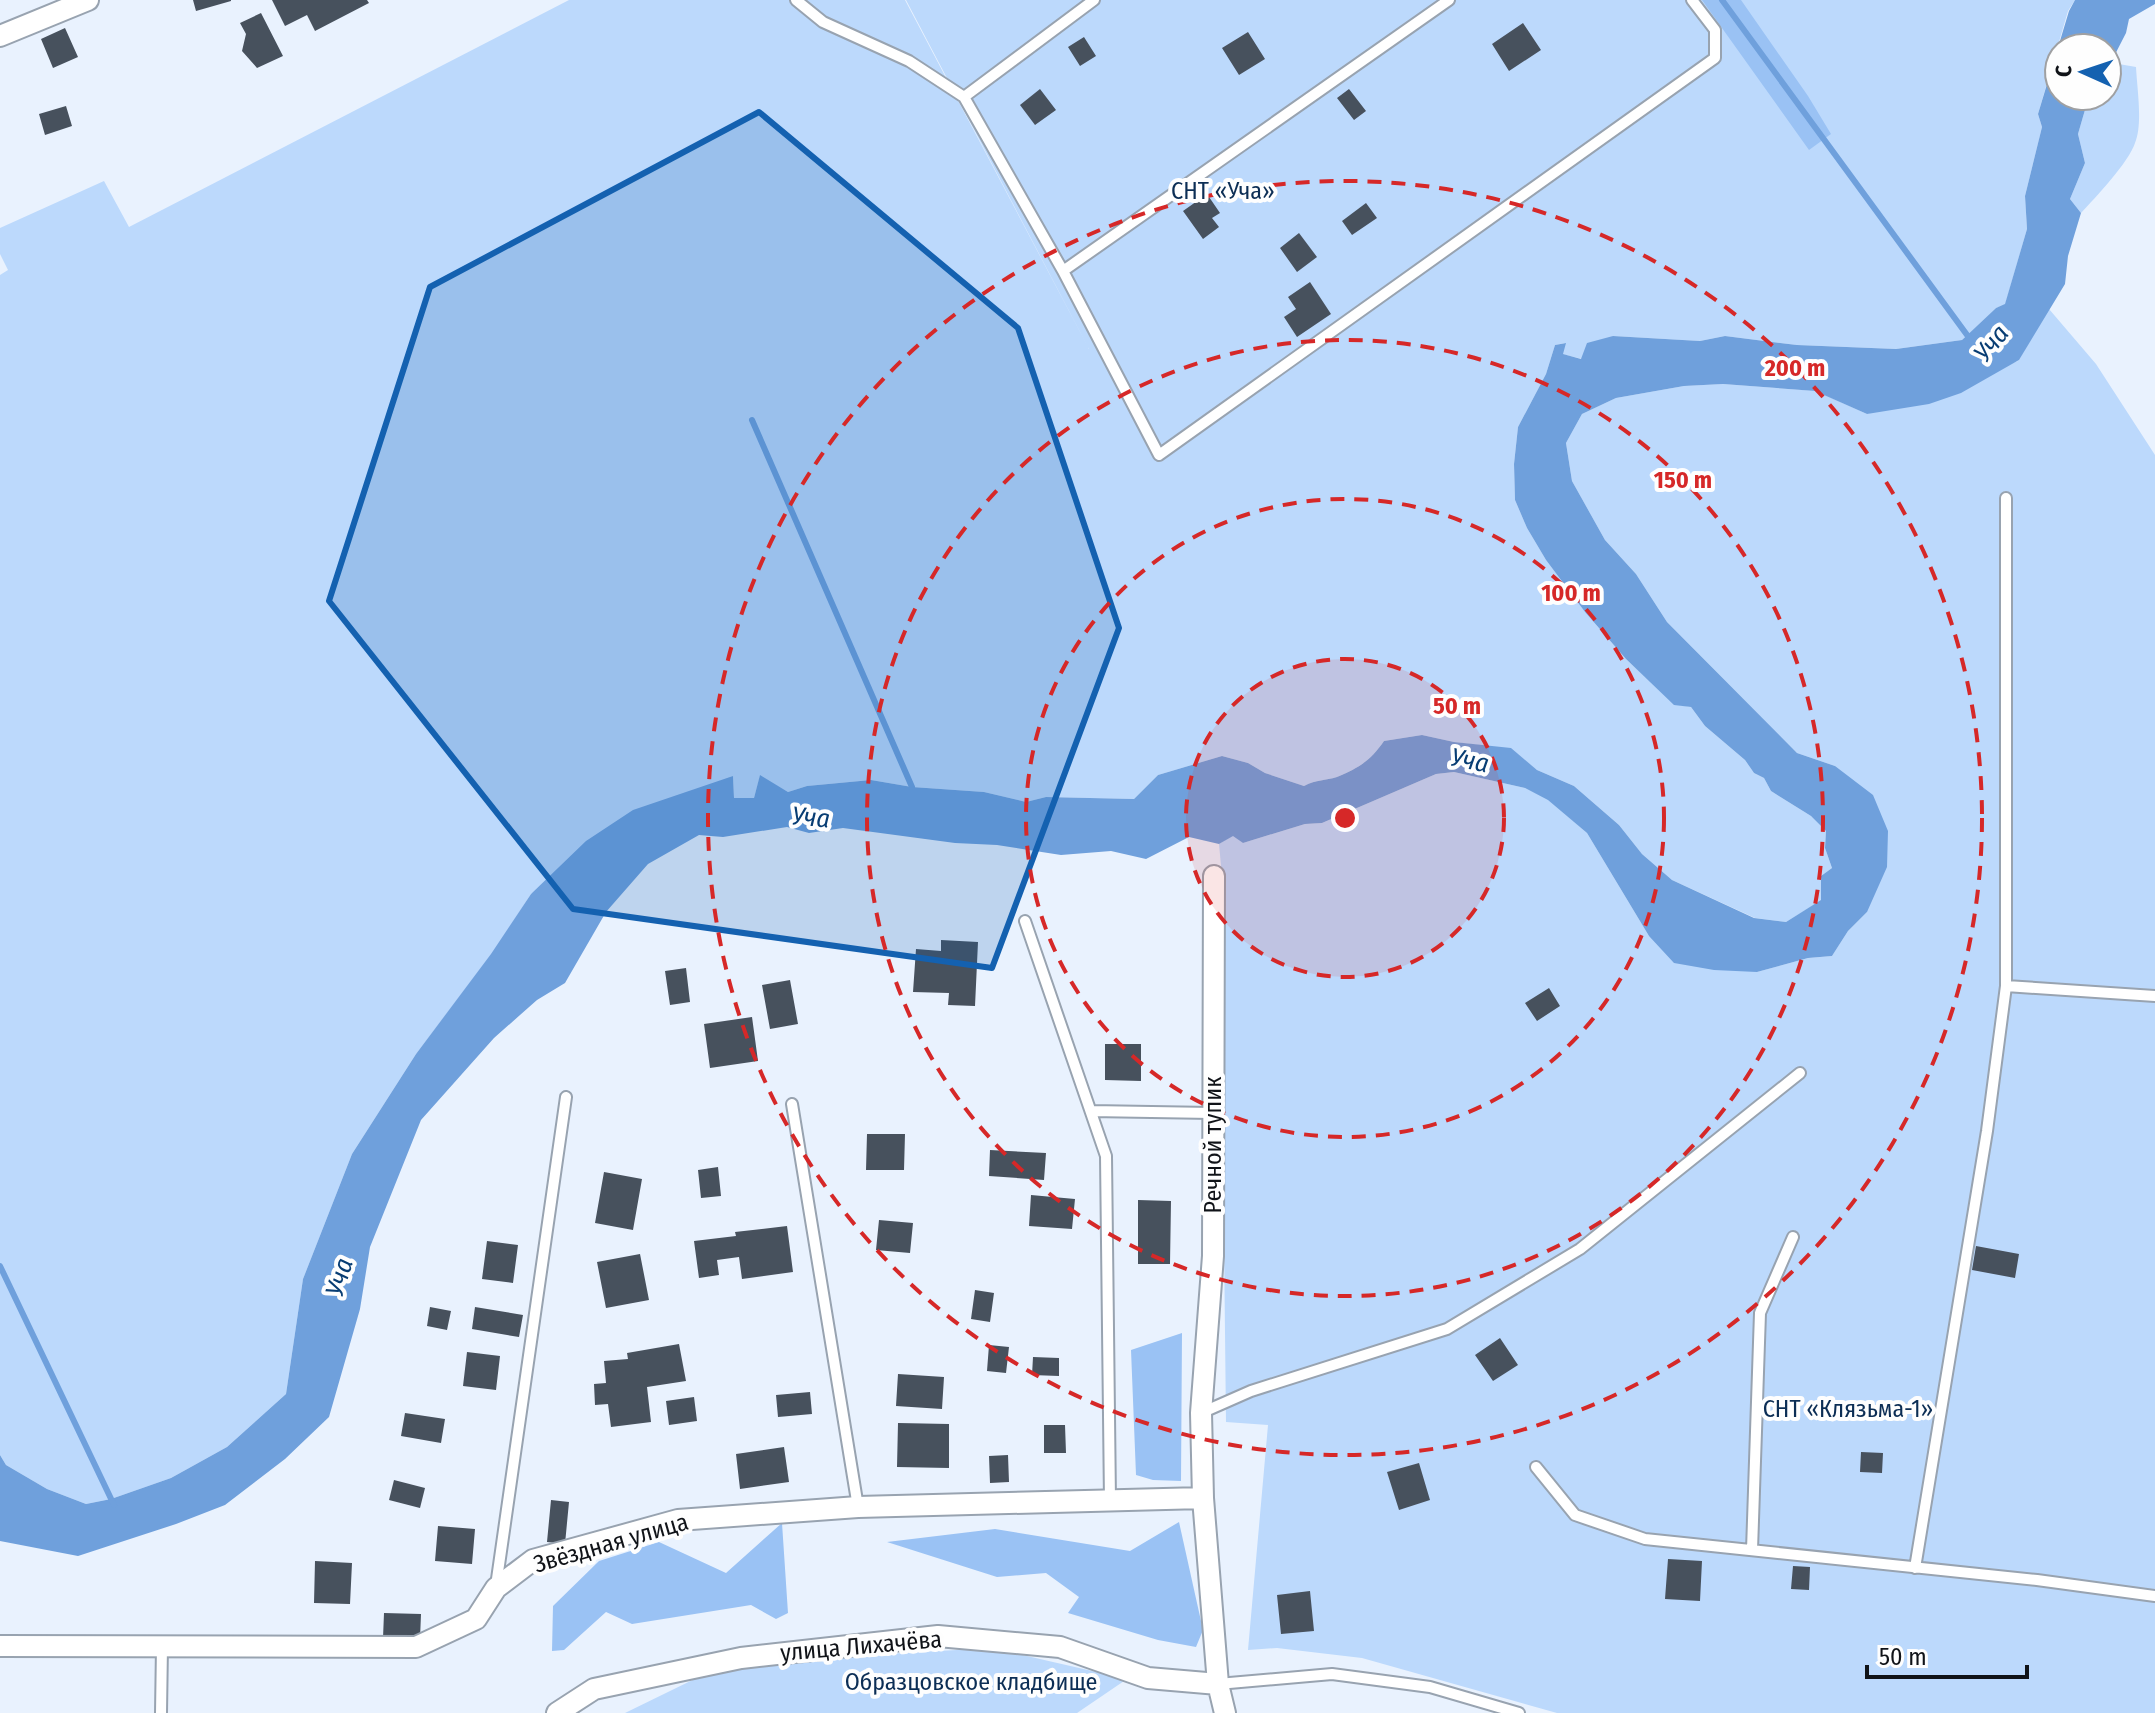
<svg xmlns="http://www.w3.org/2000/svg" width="2155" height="1713" viewBox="0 0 2155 1713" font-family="'Fira Sans Condensed',sans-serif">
	<rect width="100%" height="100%" fill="#e9f2fe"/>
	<path fill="#bcd9fc" d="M569,0H905L1089,349L906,0H2075L2068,11L2038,114L2042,127L2025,196L2027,229L2005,305L1996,308L1962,340L1896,349L1797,345L1725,336L1700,341L1613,336L1582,359L1562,354L1565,343L1555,345L1546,374L1518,427L1514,464L1515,500L1527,528L1546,560L1585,612L1626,659L1674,704L1691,707L1705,726L1745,760L1754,773L1764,778L1771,791L1811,816L1826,831L1825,848L1832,868L1821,876L1822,900L1786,922L1755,918L1672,880L1642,854L1619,825L1574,786L1537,770L1511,749L1454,742L1422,735L1384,741C1371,760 1359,768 1337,777C1325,781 1317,779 1304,786L1265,773L1248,763L1222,756L1158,775L1134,799L1046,797L1026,802L984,792L912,787L871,780L807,786L788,792L760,776L754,798H734L733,776L531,894L492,954L416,1054L352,1154L303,1279L286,1394L227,1447L171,1478L111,1499L86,1504L47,1489L6,1465L0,1455V275L8,270L0,254V228L104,181L129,227Z
		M2113,63L2136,67C2137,88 2143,124 2135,143C2129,162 2095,198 2081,213L2070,199L2085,163L2078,134L2089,96H2107V70Z
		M2049,309L2096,364L2155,455V1713H1557L1362,1658L1277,1648L1248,1650L1268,1425L1226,1422L1221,970L1224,898L1219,844L1233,835L1243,843L1305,824L1322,823L1436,774L1454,772L1525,788L1548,799L1587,833L1649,936L1757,972L1808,958L1832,956L1848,931L1867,912L1835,766L1797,753L1667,622L1636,574L1605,540L1572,481L1566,443L1582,414L1616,398L1684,386L1723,384L1816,391L1867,414L2018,361Z
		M992,1648L1127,1679L1077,1713H625L756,1649L850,1656Z"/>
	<path fill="#9ac2f4" d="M1702,0H1741L1808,96L1831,134L1809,150Z
		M1182,1333L1181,1481L1153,1480L1136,1475L1131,1350Z
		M1179,1522L1203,1630L1196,1647L1158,1640L1068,1613L1079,1597L1046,1573L997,1577L887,1542L995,1529L1130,1551Z
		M782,1523L788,1613L776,1619L751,1605L632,1624L606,1612L564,1650L552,1651L553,1606L599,1561L659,1542L726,1573Z"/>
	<path fill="#6fa0dc" d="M2075,0H2155V4L2129,19L2126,33L2107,70V48H2059V96H2089L2078,134L2085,163L2070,199L2081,213L2068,256L2065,284L2019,360L1961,393L1929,404L1867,414L1815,391L1723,384L1684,386L1616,398L1582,414L1566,443L1572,481L1605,540L1636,574L1667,622L1797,753L1835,766L1873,795L1888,831L1887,867L1867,912L1848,931L1832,956L1808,958L1757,972L1714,970L1674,963L1649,936L1587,833L1548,800L1525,788L1454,772L1436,774L1322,823L1305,824L1243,843L1233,836L1219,844L1189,837L1146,859L1111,851L1061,855L997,845L955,843L843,828L809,833L787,827L723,837L699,835L648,864L606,912L565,983L537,1000L494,1038L421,1120L370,1247L360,1309L329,1417L285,1459L225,1505L176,1524L78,1556L0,1541V1455L6,1465L47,1489L86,1504L111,1499L171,1478L227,1447L286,1394L303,1279L352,1154L416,1054L491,954L531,894L586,841L633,810L733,776L734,798H754L760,775L788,792L807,786L871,780L912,787L984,792L1026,802L1046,797L1134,799L1158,775L1222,756L1248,763L1265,773L1304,786C1317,779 1325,781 1337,777C1359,768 1371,760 1384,741L1422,735L1454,742L1511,748L1537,770L1574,786L1619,825L1642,854L1672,880L1754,918L1786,922L1821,900V876L1832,868L1825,848L1826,831L1811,816L1771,791L1764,778L1754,773L1745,760L1705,726L1691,707L1674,705L1626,659L1585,612L1546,560L1527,528L1515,500L1514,464L1518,427L1546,374L1555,345L1566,343L1563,354L1581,359L1587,343L1613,336L1700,341L1725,336L1797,345L1896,349L1962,340L1996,308L2005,304L2027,229L2025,196L2042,127L2038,114L2069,11Z"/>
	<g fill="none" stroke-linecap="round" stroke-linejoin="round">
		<path stroke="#6fa0dc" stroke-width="6" d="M1722,0L1970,339
			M752,420L912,787
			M0,1266L114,1505"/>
	</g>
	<path fill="#47515d" d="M193,0H231V1L196,11Z
		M272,0H367L369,3L315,31L307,15L285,26Z
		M261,13L283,56L257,68L242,51L246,34L240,23Z
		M1523,23L1541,50L1509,71L1492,44Z
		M65,28L78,57L53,68L41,39Z
		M1248,32L1265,59L1239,75L1222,48Z
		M1084,37L1096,56L1080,66L1068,47Z
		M1040,89L1056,110L1035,125L1020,105Z
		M1349,89L1366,111L1354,120L1337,98Z
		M66,106L72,126L45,135L39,114Z
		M1207,194L1220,213L1212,218L1219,227L1203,239L1183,211Z
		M1366,203L1377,218L1352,235L1342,221Z
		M1299,233L1317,257L1297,272L1280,248Z
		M1310,282L1331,314L1297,337L1284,317L1296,309L1288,297Z
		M941,940L978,942L975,1006L948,1005L949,993L913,992L916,949L941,951Z
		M686,968L690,1002L670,1005L665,971Z
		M790,980L798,1024L770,1029L762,985Z
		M1549,988L1560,1006L1537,1021L1525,1003Z
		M752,1017L758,1061L710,1068L704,1024Z
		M1105,1044H1141V1081L1105,1080Z
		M867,1134H905L904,1170H866Z
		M990,1150L1046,1153L1044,1180L989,1176Z
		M718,1167L721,1196L701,1198L698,1170Z
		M604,1172L642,1179L633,1230L595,1223Z
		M1031,1195L1075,1199L1072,1229L1029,1226Z
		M1138,1200L1171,1201L1170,1264H1138Z
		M879,1220L913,1223L910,1253L876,1250Z
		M787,1226L793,1272L742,1279L739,1257L717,1260L719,1275L699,1278L694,1241L736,1236L735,1232Z
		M487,1241L518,1245L513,1283L482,1279Z
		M1976,1246L2019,1254L2015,1278L1972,1270Z
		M640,1254L649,1300L606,1308L597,1262Z
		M975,1290L994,1293L990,1322L971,1319Z
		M430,1307L451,1311L447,1330L427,1326Z
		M475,1307L523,1315L519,1337L472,1329Z
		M1500,1338L1518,1365L1493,1381L1475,1355Z
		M679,1344L686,1381L647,1387L651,1422L611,1427L608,1404L595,1405L594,1384L606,1383L604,1361L628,1359L627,1353Z
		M989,1345L1009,1347L1006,1373L987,1371Z
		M467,1352L500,1356L496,1390L463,1386Z
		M1033,1357L1059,1358V1376L1032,1375Z
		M898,1374L944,1377L942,1409L896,1406Z
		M810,1392L812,1414L778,1417L776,1395Z
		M694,1397L697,1421L669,1425L666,1401Z
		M405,1413L445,1419L441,1443L401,1436Z
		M898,1423L949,1424V1468L897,1467Z
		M1044,1425H1065L1066,1453H1044Z
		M784,1447L789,1482L740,1489L736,1454Z
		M1861,1452L1883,1453L1882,1473L1860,1472Z
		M1008,1455L1009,1482L990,1483L989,1456Z
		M1419,1463L1430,1500L1399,1510L1387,1472Z
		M394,1480L425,1488L420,1508L389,1500Z
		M551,1500L569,1502L565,1544L547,1542Z
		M438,1526L475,1529L472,1564L435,1561Z
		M1668,1559L1702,1561L1700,1601L1665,1599Z
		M315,1561L352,1563L350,1604L314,1603Z
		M1793,1566L1810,1567L1809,1590L1791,1589Z
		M1310,1591L1314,1631L1281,1634L1277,1595Z
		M384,1613L421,1614L420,1639L383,1638Z"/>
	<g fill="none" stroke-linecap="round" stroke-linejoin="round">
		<defs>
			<path id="service" d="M796,0L823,22L909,61L964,97L1094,0
				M964,97L1063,271L1159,455L1715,58V30L1692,0
				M1063,271L1449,0
				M1025,921L1106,1156L1110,1501
				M2006,986L2155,996
				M792,1104L858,1507
				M1091,1111L1212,1113
				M1201,1413L1251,1391L1447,1329L1580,1249L1800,1073
				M1536,1467L1575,1515L1645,1539L2037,1580L2155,1596
				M1752,1550L1760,1313L1793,1237
				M1915,1568L1987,1131L2006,986V498
				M496,1586L566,1097
				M1218,1684L1332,1674L1430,1687L1519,1713
				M161,1713L162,1646"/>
			<path id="minor" d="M0,36L88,0
				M1214,876L1213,1256L1201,1413L1203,1498L1218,1684L1225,1713
				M0,1646L416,1647L476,1619L496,1588L533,1560L678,1520L858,1507L1203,1498
				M557,1713L594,1689L741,1658L938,1636L1060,1647L1148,1678L1218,1684"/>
		</defs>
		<use href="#service" stroke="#98a3b0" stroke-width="14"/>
		<use href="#minor" stroke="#98a3b0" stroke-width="24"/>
		<use href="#service" stroke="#fff" stroke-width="10"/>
		<use href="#minor" stroke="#fff" stroke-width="20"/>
	</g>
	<path fill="#1461b0" fill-opacity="0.2" stroke="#1461b0" stroke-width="6" stroke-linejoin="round" d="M759,112L1018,328L1119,628L992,968L573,909L329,601L430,287Z"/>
	<circle cx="1345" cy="818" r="159" fill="#d62828" fill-opacity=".12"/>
	<g fill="none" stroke="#d62828" stroke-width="4" stroke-dasharray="14 10">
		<circle cx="1345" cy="818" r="159"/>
		<circle cx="1345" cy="818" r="319"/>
		<circle cx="1345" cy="818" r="478"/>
		<circle cx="1345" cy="818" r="637"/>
	</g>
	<g text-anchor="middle" stroke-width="8" stroke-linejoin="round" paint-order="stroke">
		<g font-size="24" fill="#0c2e55" stroke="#fefefe">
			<text x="1223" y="199">СНТ «Уча»</text>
			<text x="1848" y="1417">СНТ «Клязьма-1»</text>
			<text x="971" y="1690">Образцовское кладбище</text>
		</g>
		<g font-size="24" fill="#101318" stroke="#fefefe">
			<text transform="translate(1213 1145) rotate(-90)" y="8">Речной тупик</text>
			<text transform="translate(611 1543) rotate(-16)" y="8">Звёздная улица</text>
			<text transform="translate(861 1646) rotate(-5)" y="8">улица Лихачёва</text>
		</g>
		<g font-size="26" font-style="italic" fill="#083d73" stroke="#fefefe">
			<text transform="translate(1991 343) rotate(-51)" y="9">Уча</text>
			<text transform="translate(1470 760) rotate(11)" y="9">Уча</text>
			<text transform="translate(811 817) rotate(5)" y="9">Уча</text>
			<text transform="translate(339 1277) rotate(-73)" y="9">Уча</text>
		</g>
	</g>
	<circle cx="1345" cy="818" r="12" fill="#d62828" stroke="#fefefe" stroke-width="4"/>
	<g font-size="24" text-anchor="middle" font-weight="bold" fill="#d62828" stroke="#fefefe" stroke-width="8" stroke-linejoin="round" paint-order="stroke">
		<text x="1795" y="376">200 m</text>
		<text x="1683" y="488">150 m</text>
		<text x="1571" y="601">100 m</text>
		<text x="1457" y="714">50 m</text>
	</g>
	<g transform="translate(2083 72) rotate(273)"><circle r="38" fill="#fefefe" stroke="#9fa0a2" stroke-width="2"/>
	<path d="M0-6L14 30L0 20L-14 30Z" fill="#1461b0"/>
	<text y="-12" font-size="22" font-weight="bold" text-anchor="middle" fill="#101318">С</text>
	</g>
	<path d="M1867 1665v12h160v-12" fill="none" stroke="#101318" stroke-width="4"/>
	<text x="1879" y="1665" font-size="24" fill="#101318" stroke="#fefefe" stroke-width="6" paint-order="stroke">50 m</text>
</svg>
